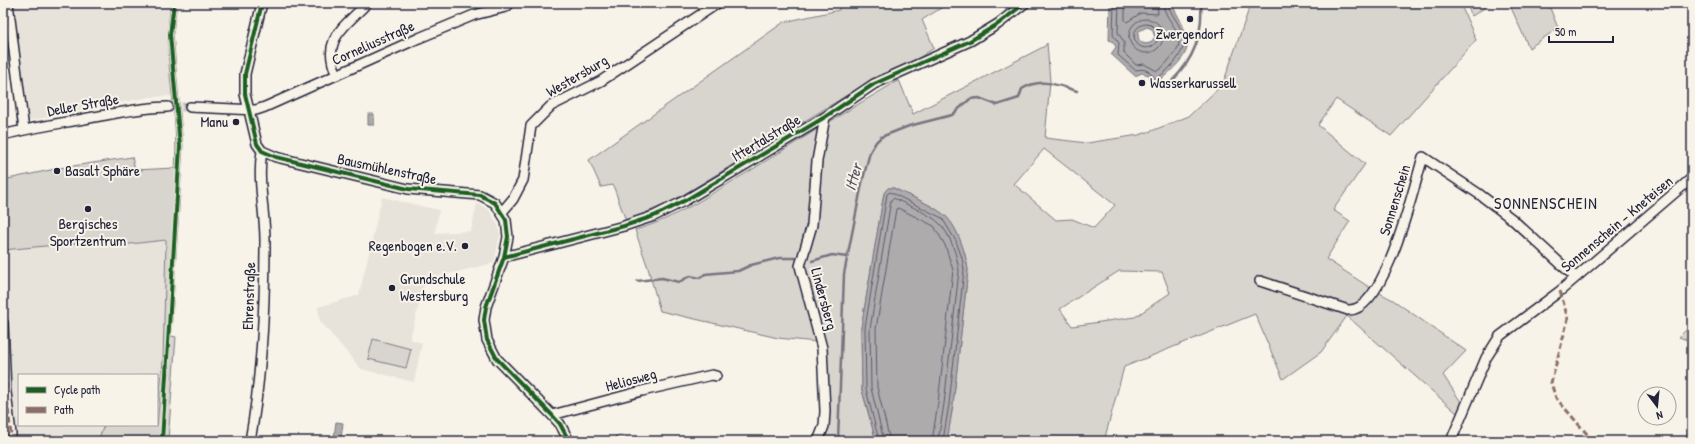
<svg xmlns="http://www.w3.org/2000/svg" width="1695" height="444" viewBox="0 0 1695 444" font-family="'Patrick Hand',sans-serif">
	<rect width="100%" height="100%" fill="#f7f3e8"/>
	<filter id="ink" filterUnits="userSpaceOnUse"><feTurbulence type="fractalNoise" baseFrequency=".025" numOctaves="2"/><feDisplacementMap in="SourceGraphic" scale="8" xChannelSelector="R" yChannelSelector="G"/><feConvolveMatrix kernelMatrix="1 2 1 2 8 2 1 2 1" color-interpolation-filters="sRGB"/></filter>
	<g filter="url(#ink)">
		<path fill="#e7e3db" fill-rule="evenodd" d="M3,3H169L171,4L167,35L173,96L150,97L17,123L10,72L3,75Z
			M132,157L135,170L175,168L166,240L163,361L156,441H16L10,390V367L3,262V180L60,168ZM19,375H157V425H19Z
			M382,197L439,210L435,233L471,231L477,203L489,210L498,225L500,235L494,263L440,276L427,274L410,339L422,343L414,382L361,369L320,321L318,307L359,295Z"/>
		<path fill="#d8d5cf" stroke="#7d7c85" fill-rule="evenodd" d="M169,3H177L173,34L183,146L171,336L176,337L168,441H98L104,425H157L163,361L166,240L121,245L120,239L3,250V180L60,168L132,157L135,170L175,168C180,114 161,58 171,5Z
			M838,3H949L922,20L934,48L910,64L872,80L673,201L626,221L613,185L601,187L589,160L784,22L839,10Z
			M1251,3H1460L1476,40L1391,136L1336,99L1318,125L1365,164L1333,210L1350,221L1326,259L1372,289L1393,300L1466,351L1443,375L1463,405L1458,414L1347,316L1321,352L1283,379L1255,314L1124,367L1104,441H947L953,405L968,270C966,254 957,224 943,214C929,203 909,196 894,188H888L884,193L861,328L862,390L876,441H823C831,411 828,378 827,347L816,342L778,338L660,311L648,268L635,230C675,219 712,193 748,172C798,141 848,110 899,80L913,114L1045,46L1047,43L1050,82L1045,138L1087,143L1139,135L1154,130L1189,116L1221,86L1225,78ZM1044,149L1115,205L1094,228L1072,219L1056,220L1014,184ZM1119,271L1162,272L1170,293L1135,317L1072,326L1060,309Z
			M1466,3H1492L1472,16Z
			M1509,3H1548L1558,28L1529,48Z
			M1692,324V342L1679,337Z
			M373,339L411,349L406,368L368,359Z"/>
		<path fill="#aeabad" stroke="#76747f" fill-rule="evenodd" d="M1110,3H1171C1195,46 1195,50 1157,83L1152,82L1149,75L1142,73L1135,76L1111,54L1116,47L1113,42L1109,40ZM1147,27L1152,29L1155,37L1150,43C1141,46 1136,39 1139,31Z
			M368,114H374V125H368Z
			M888,188H893C909,196 929,203 943,214C957,224 966,254 968,270L953,405L947,441H876L862,390L861,328L884,193Z
			M336,422L343,423L341,438L334,437Z
			M620,435L624,436L627,441H614L616,436Z"/>
		<g fill="none" stroke-linecap="round" stroke-linejoin="round">
			<path stroke="#5a5969" stroke-width="1" d="M1114,3L1113,35L1119,43L1118,55L1135,70C1148,68 1148,71 1156,79C1170,69 1191,49 1182,31C1178,22 1169,12 1168,3
				M1119,3L1118,33L1124,42V53L1136,65L1144,64L1157,71C1164,67 1168,61 1173,55C1191,34 1164,23 1163,3
				M1125,3V20L1127,22L1141,13L1158,14L1157,3
				M1129 36a17 17 0 1 1 34 0a17 17 0 1 1-34 0Z
				M1134 36a12 12 0 1 1 24 0a12 12 0 1 1-24 0Z
				M879,441L866,389L865,328L887,194L890,192L942,218L956,241L962,258L964,270L949,404L943,441
				M884,441L871,388L870,329L891,200L893,198C904,203 931,215 938,222C950,233 957,255 959,271L944,404L938,441
				M890,441L877,387L876,329L896,209L898,208L934,226L945,245L953,270L938,403L932,441"/>
			<path stroke="#76747f" stroke-width="2.5" d="M1172,81C1194,59 1203,35 1201,3
				M812,261L832,255L847,257
				M637,281L662,278L679,282L690,276L700,278L705,274L738,271L751,265L779,258H795
				M838,441L844,274L862,183L870,152L876,142L881,137L909,126L952,115L970,99L979,98L997,105L1019,98L1022,89C1041,77 1057,85 1077,91"/>
			<path stroke="#ccc9c5" stroke-width="9" stroke-dasharray="9 4.5" stroke-linecap="butt" d="M168,107H190"/>
			<defs>
				<path id="minor" d="M8,3L24,130
					M262,3L245,74V94L257,144L262,151L276,157L408,189L480,195L495,203L506,220L508,237L504,257L486,307L484,320L487,340L497,359L552,415L560,424L569,441
					M337,75C320,39 345,27 367,3
					M190,107L256,110L265,107L419,38L474,15L506,7L510,3
					M3,135C33,127 64,123 94,117C118,113 143,107 168,107
					M502,212L513,199L523,180L531,126L551,106L601,81L718,3
					M504,257L624,226L654,216L686,200L825,117L874,84L970,41L998,24L1025,3
					M1260,281L1348,310C1385,313 1414,186 1423,157L1479,194L1512,219L1575,277
					M3,323L6,392L11,434L3,437
					M552,415L642,391L712,375L716,376
					M250,441C262,375 265,307 265,240C265,211 257,180 262,151
					M818,441L824,426L825,411L822,348L800,266L812,225L817,161L825,117
					M1451,441L1486,358L1500,336L1560,291L1692,178"/>
			</defs>
			<use href="#minor" stroke="#22223b" stroke-width="12"/>
			<use href="#minor" stroke="#f7f3e8" stroke-width="9"/>
			<path stroke="#8d6e63" stroke-width="3" stroke-dasharray="6 3" stroke-linecap="butt" d="M1560,291L1568,319L1551,383L1556,398L1593,441
				M3,437L11,434L6,392L4,334"/>
			<defs>
				<path id="cycleway" d="M262,3L245,74V94L257,144L262,151L276,157L408,189L480,195L495,203L506,220L508,237L504,257L486,307L484,320L487,340L497,359L552,415L560,424L569,441
					M504,257L624,226L654,216L686,200L825,117L874,84L970,41L998,24L1025,3
					M162,441L180,146L170,35L174,3"/>
			</defs>
			<use href="#cycleway" stroke="#f7f3e8" stroke-width="6"/>
			<use href="#cycleway" stroke="#1b5e20" stroke-width="4"/>
		</g>
	</g>
	<g fill="#22223b" stroke="#f7f3e8" stroke-width="1.5">
		<circle cx="1190" cy="19" r="4"/>
		<circle cx="1142" cy="83" r="4"/>
		<circle cx="236" cy="122" r="4"/>
		<circle cx="57" cy="171" r="4"/>
		<circle cx="88" cy="209" r="4"/>
		<circle cx="465" cy="246" r="4"/>
		<circle cx="392" cy="288" r="4"/>
	</g>
	<g text-anchor="middle" stroke-width="4" stroke-linejoin="round" paint-order="stroke">
		<g font-size="15" fill="#22223b" stroke="#f7f3e8" text-anchor="start">
			<text x="1190" y="39" text-anchor="middle">Zwergendorf</text>
			<text x="1150" y="88">Wasserkarussell</text>
			<text x="228" y="127" text-anchor="end">Manu</text>
			<text x="65" y="176">Basalt Sphäre</text>
			<text x="88" y="229" text-anchor="middle">Bergisches<tspan x="88" dy="17">Sportzentrum</tspan></text>
			<text x="457" y="251" text-anchor="end">Regenbogen e.V.</text>
			<text x="400" y="284">Grundschule<tspan x="400" dy="17">Westersburg</tspan></text>
		</g>
		<g font-size="15" fill="#22223b" stroke="#f7f3e8">
			<text transform="translate(373 43) rotate(-24)" y="5">Corneliusstraße</text>
			<text transform="translate(577 76) rotate(-30)" y="5">Westersburg</text>
			<text transform="translate(83 105) rotate(-10)" y="5">Deller Straße</text>
			<text transform="translate(766 138) rotate(-31)" y="5">Ittertalstraße</text>
			<text transform="translate(387 169) rotate(12)" y="5">Bausmühlenstraße</text>
			<text transform="translate(1395 200) rotate(-73)" y="5">Sonnenschein</text>
			<text transform="translate(1617 224) rotate(-40)" y="5">Sonnenschein – Kneteisen</text>
			<text transform="translate(249 296) rotate(-88)" y="5">Ehrenstraße</text>
			<text transform="translate(824 299) rotate(75)" y="5">Lindersberg</text>
			<text transform="translate(631 380) rotate(-15)" y="5">Heliosweg</text>
		</g>
		<g font-size="16" font-style="italic" fill="#535263" stroke="#f7f3e8">
			<text transform="translate(853 177) rotate(-74)" y="6">Itter</text>
		</g>
		<g font-size="16" letter-spacing="1" fill="#22223b" stroke="#f7f3e8">
			<text x="1546" y="209">SONNENSCHEIN</text>
		</g>
	</g>
	<rect width="1695" height="444" fill="none" stroke="#f7f3e8" stroke-width="16"/>
	<rect x="8" y="8" width="1679" height="428" fill="none" stroke="#22223b" stroke-width="1.5" filter="url(#ink)"/>
	<rect x="18" y="374" width="140" height="52" fill="#f7f3e8" stroke="#a29fa3"/>
	<rect x="26" y="387" width="20" height="6" fill="#1b5e20" stroke="#a29fa3"/>
	<text x="54" y="394" font-size="12" fill="#22223b">Cycle path</text>
	<rect x="26" y="407" width="20" height="6" fill="#8d6e63" stroke="#a29fa3"/>
	<text x="54" y="414" font-size="12" fill="#22223b">Path</text>
	<g transform="translate(1657 406) rotate(164)"><circle r="19" fill="#f7f3e8" stroke="#a29fa3"/>
	<path d="M0-3L7 15L0 10L-7 15Z" fill="#22223b"/>
	<text y="-6" font-size="11" font-weight="bold" text-anchor="middle" fill="#22223b">N</text>
	</g>
	<path d="M1549 36v6h64v-6" fill="none" stroke="#22223b" stroke-width="2"/>
	<text x="1555" y="36" font-size="12" fill="#22223b" stroke="#f7f3e8" stroke-width="3" paint-order="stroke">50 m</text>
</svg>
